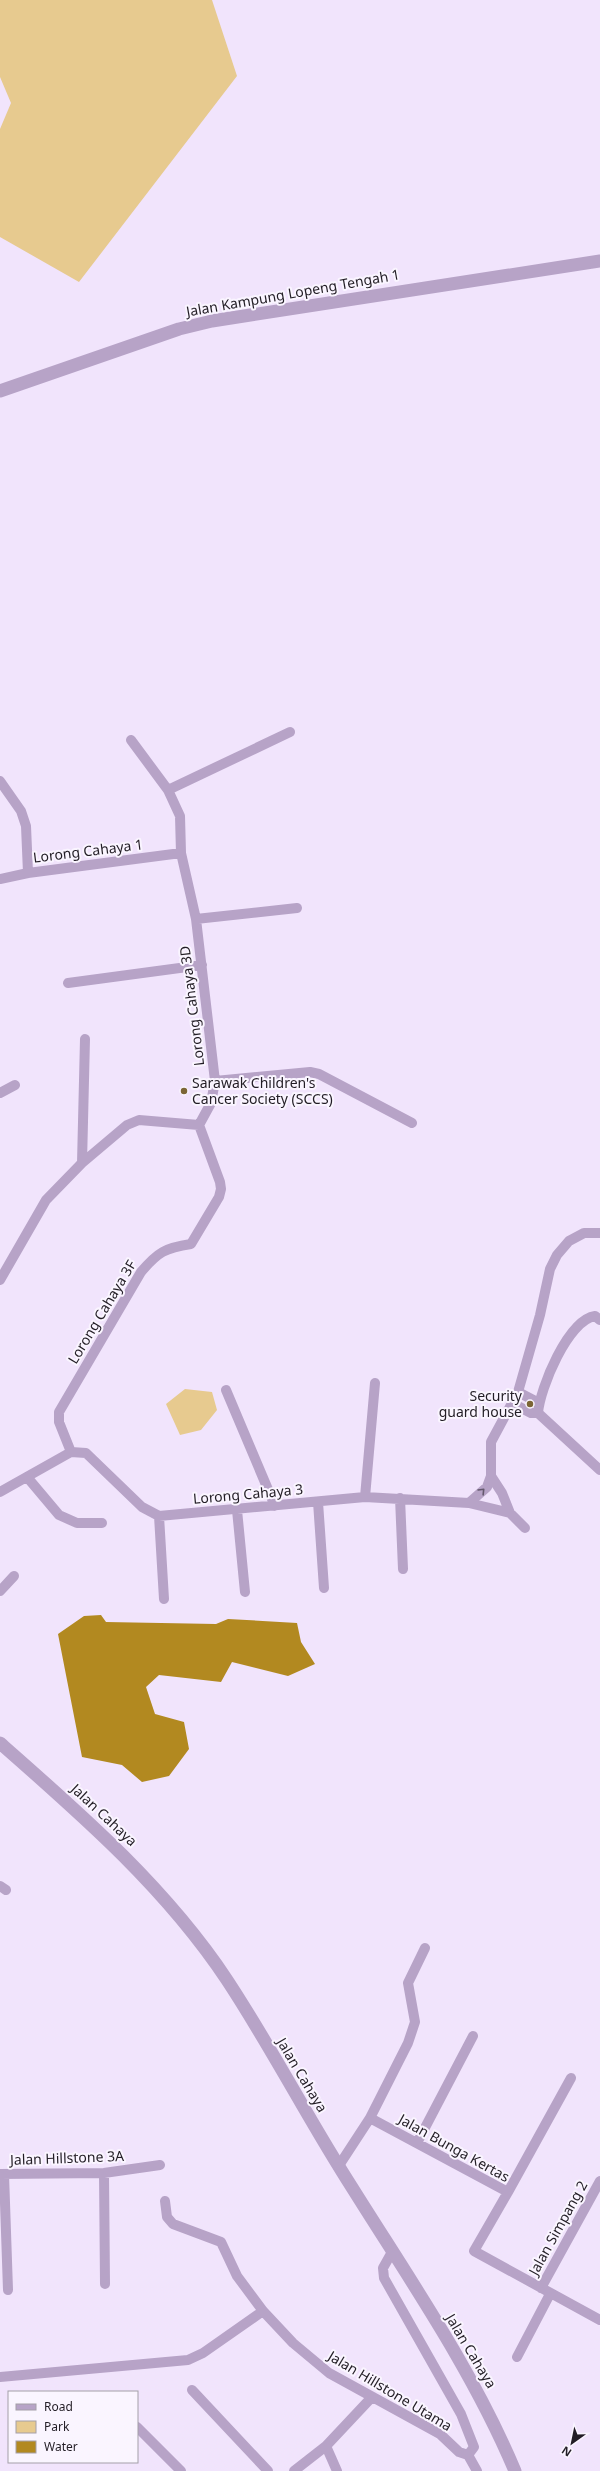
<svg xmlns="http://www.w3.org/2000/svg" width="600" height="2471" viewBox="0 0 600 2471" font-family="'Noto Sans',sans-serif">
	<rect width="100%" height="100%" fill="#f1e4fc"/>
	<path fill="#e7ca8f" d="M0,0H212L237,76L79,282L0,237V129L11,103L0,77Z
		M185,1389L212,1392L217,1410L201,1430L180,1435L166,1404Z"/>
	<path fill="#b28920" d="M101,1615L106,1622L216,1624L228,1619L297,1623L301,1642L315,1664L288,1676L232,1662L221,1682L159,1675L146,1687L155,1714L184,1722L189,1749L169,1776L142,1782L122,1765L82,1757L58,1634L84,1616Z"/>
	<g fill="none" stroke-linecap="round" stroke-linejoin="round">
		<path stroke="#b7a3c7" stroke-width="10" d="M0,781L21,811L26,826L28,873
			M168,790L290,732
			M0,879L28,873L181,853
			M196,919L297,908
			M68,983L202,965
			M215,1081L310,1072L319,1074L412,1123
			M0,1093L15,1085
			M82,1163L85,1039
			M0,1280L46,1200L82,1163L127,1125L139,1120L199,1125L211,1103L215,1081L196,919L181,853L180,816L168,790L131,740
			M600,1320L595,1316C568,1320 540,1388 538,1413L600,1470
			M226,1390L275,1506
			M518,1392L539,1403
			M512,1403L531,1413H538
			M71,1452L59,1422V1412L141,1272C158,1252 165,1248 191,1244L219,1197L221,1189L220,1182L199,1125
			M491,1476L502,1493L510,1513
			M27,1477L59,1515L77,1523H102
			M0,1492L71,1452L86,1453L142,1507L159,1516L365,1497L469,1503L510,1513L525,1528
			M365,1497L375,1383
			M400,1498L403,1569
			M318,1502L324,1588
			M469,1503L487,1487L491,1476V1442L518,1392L540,1315L550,1269L557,1255L569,1241L584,1233H600
			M237,1510L245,1592
			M159,1516L164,1599
			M0,1591L14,1576
			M0,1886L6,1890
			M370,2118L508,2192L474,2251L600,2320
			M417,2143L473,2036
			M338,2167L370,2118L408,2043L415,2022L408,1983L425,1948
			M104,2173L105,2284
			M0,2174L104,2173L160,2165
			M4,2174L8,2290
			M508,2192L571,2078
			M165,2201L167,2217L173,2224L221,2242L237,2276L263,2311L293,2343L329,2373L440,2434L459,2452L468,2455
			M392,2252L383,2268L384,2278L461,2414L474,2447L468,2455
			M541,2288L600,2181
			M517,2357L550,2294
			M0,2377L188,2360L203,2353L263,2311
			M192,2390L268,2471
			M137,2427L181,2471
			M326,2446L337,2471
			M468,2455L477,2471
			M294,2471L326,2446L372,2397"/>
		<path stroke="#b7a3c7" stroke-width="13" d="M0,391L179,329L212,321L600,261
			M0,1743C82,1815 166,1888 227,1980C272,2048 309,2121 353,2189C410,2280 473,2371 515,2471"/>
	</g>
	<defs><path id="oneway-chevron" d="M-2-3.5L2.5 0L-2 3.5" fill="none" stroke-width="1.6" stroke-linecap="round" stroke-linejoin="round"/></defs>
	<use stroke="#65596e" href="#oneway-chevron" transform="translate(482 1491) rotate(-46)"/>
	<g fill="#7b6535" stroke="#faf5ff" stroke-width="1.5">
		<circle cx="184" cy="1091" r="4"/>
		<circle cx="530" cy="1404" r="4"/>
	</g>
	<g text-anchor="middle" stroke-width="4" stroke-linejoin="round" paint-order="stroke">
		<g font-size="14" fill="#221d25" stroke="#faf5ff">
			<text transform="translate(293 293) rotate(-10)" y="5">Jalan Kampung Lopeng Tengah 1</text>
			<text transform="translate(88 851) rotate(-7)" y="5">Lorong Cahaya 1</text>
			<text transform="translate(192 1006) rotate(-97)" y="5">Lorong Cahaya 3D</text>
			<text transform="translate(102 1312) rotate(-59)" y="5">Lorong Cahaya 3F</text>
			<text transform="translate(248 1494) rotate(-5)" y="5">Lorong Cahaya 3</text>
			<text transform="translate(104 1815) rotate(43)" y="5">Jalan Cahaya</text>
			<text transform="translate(302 2075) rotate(59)" y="5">Jalan Cahaya</text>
			<text transform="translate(454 2148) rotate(29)" y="5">Jalan Bunga Kertas</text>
			<text transform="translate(67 2158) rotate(-2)" y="5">Jalan Hillstone 3A</text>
			<text transform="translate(558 2228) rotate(-61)" y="5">Jalan Simpang 2</text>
			<text transform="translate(471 2351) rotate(59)" y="5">Jalan Cahaya</text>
			<text transform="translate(390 2391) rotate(31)" y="5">Jalan Hillstone Utama</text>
		</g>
		<g font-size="14" fill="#221d25" stroke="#faf5ff" text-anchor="start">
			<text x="192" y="1088">Sarawak Children's<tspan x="192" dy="16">Cancer Society (SCCS)</tspan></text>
			<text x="522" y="1401" text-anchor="end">Security<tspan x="522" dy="16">guard house</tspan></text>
		</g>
	</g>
	<rect x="8" y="2391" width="130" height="72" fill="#faf5ff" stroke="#a49fa8"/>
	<rect x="16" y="2404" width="20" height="6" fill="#b7a3c7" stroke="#a49fa8"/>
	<text x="44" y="2411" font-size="12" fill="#221d25">Road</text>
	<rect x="16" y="2421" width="20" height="12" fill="#e7ca8f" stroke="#a49fa8"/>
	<text x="44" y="2431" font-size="12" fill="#221d25">Park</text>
	<rect x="16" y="2441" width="20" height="12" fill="#b28920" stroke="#a49fa8"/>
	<text x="44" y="2451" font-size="12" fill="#221d25">Water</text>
	<g transform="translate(572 2443) rotate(213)" stroke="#faf5ff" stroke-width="3" paint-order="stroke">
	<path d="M0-3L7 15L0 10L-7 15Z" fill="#221d25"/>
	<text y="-6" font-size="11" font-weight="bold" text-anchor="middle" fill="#221d25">N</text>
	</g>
</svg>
